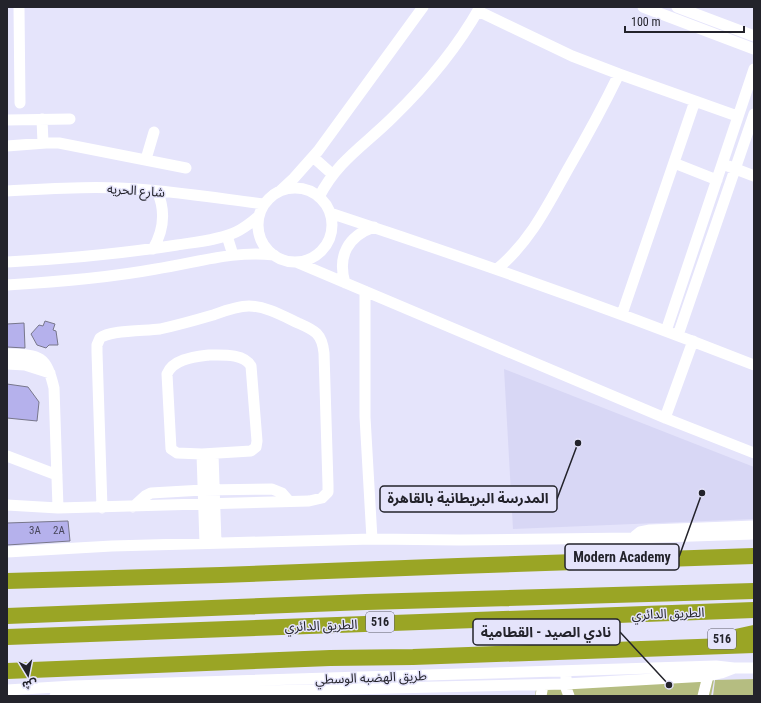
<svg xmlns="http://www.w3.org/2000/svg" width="761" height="703" viewBox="0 0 761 703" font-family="'Roboto Condensed','Noto Sans Arabic',sans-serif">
	<rect width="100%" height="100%" fill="#e5e4fb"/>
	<path fill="#d8d7f5" d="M504,369L754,467V519L513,529Z"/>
	<path fill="#b5bd81" d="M754,679V696H713L715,680Z
		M714,680L711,696H535L536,689Z"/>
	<path fill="#b5b1ec" stroke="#78778b" d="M45,321L55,324L53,330L56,331L58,345H49L46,348L37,345L31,334L39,325L43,326Z
		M24,323L25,348L7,347V324Z
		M7,384L28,387L39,402L37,421L7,418Z
		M68,521L70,541L7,545V523Z"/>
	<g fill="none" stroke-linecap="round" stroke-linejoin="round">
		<path stroke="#fff" stroke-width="11" d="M19,7L20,103
			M643,7L754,49
			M677,7L754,36
			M478,11L572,56L619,74L737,116
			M42,119L43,143
			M7,120L70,119
			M7,146L46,143H59L186,168
			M313,157L332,174
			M146,159L154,132
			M674,163L717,180
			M728,166L754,176
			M258 225a37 37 0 1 1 74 0a37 37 0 1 1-74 0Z
			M7,191C44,189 82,186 119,188C168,190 216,198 264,204
			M280,191L294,178L318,151L423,7
			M319,197C338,160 365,145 393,117C427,84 457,48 480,7
			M330,213C473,260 614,310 754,365
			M227,236L233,255
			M153,249C164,230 166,211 157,191
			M7,262C64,259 120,254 177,245C196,242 219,240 236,232C245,228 252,222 259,216
			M296,262L665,418L754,453
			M497,269C530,242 548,205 568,169C586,138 603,107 619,74
			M345,283C337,256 348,236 374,227
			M7,285C57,282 107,278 156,269C196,263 234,250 274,255
			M365,291V417L372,539
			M622,314L695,101
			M666,331L754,69
			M678,335L754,114
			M7,354C39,355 46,354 54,388L58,508
			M209,355C221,355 244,353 251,366L257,441L256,447L251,451L202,454L177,453L171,449L167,374C173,359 194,357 209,355Z
			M7,364L25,365L50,373
			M665,418L693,341
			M202,454L205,544
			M213,454L216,543
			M7,456L57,475
			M7,505L58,508L309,501L322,498L328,492V485L324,353C322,333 314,330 298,323C283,316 265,306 249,306C237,306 224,311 213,315C196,320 178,325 160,329C145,331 110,330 100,338L97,345V352L102,508
			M133,507L145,496L151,493L203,490L272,489L282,493L289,501
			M635,536L640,532L650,530L754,526
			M7,552L112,546L372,539L460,540L632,538L754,534
			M566,677V688L569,696
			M7,690L73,686L716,666L734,668H754
			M55,696L566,684L708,676L721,673L734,668
			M541,696L543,685
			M703,696L708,676"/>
		<path stroke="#9aa525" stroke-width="16" d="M7,581L221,575L458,566L754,556
			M7,616L366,602L754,591
			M7,637L754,610
			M722,640L754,633
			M7,671L330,658L413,657L754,645"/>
	</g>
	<g text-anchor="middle" stroke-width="3" stroke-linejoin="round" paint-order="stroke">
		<g font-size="11" fill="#48465b">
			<text x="35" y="534">3A</text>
			<text x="59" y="534">2A</text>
		</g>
		<g fill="#e5e4fb" stroke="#5d5d69" stroke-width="1">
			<rect x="366" y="612" width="28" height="20" rx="3"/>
			<rect x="708" y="629" width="28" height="20" rx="3"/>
		</g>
		<g font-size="12" font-weight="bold" fill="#23232b">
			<text x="380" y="626">516</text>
			<text x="722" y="643">516</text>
		</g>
		<g font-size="13" fill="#23232b" stroke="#e5e4fb">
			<text transform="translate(136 190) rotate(4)" y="5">شارع الحريه</text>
			<text transform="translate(668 613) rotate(-2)" y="5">الطريق الدائري</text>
			<text transform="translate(321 625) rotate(-2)" y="5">الطريق الدائري</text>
			<text transform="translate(371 677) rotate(-2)" y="5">طريق الهضبه الوسطي</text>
		</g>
	</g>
	<path fill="none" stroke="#23232b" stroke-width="1.5" d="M578 443L557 499M702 493L679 557M669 685L620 632"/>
	<g fill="#23232b" stroke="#e5e4fb" stroke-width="1.5">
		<circle cx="578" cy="443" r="4"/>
		<circle cx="702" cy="493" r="4"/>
		<circle cx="669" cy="685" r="4"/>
	</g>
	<g fill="#e5e4fb" stroke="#23232b" stroke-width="1.5">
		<rect x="380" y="486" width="177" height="26" rx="4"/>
		<rect x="565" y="544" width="114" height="26" rx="4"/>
		<rect x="473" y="619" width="147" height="26" rx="4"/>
	</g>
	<g font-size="14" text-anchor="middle" font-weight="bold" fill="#23232b">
		<text x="468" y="503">المدرسة البريطانية بالقاهرة</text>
		<text x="622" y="562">Modern Academy</text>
		<text x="546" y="637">نادي الصيد - القطامية</text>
	</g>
	<rect width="761" height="703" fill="none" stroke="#23232b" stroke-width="16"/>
	<g transform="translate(28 675) rotate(170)" stroke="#e5e4fb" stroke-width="3" paint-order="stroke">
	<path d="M0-3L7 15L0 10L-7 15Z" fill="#23232b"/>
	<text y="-6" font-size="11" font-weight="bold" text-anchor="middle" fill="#23232b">ش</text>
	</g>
	<path d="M625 26v6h119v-6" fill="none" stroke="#23232b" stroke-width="2"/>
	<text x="631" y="26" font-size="12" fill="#23232b" stroke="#e5e4fb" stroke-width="3" paint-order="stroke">100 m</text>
</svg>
